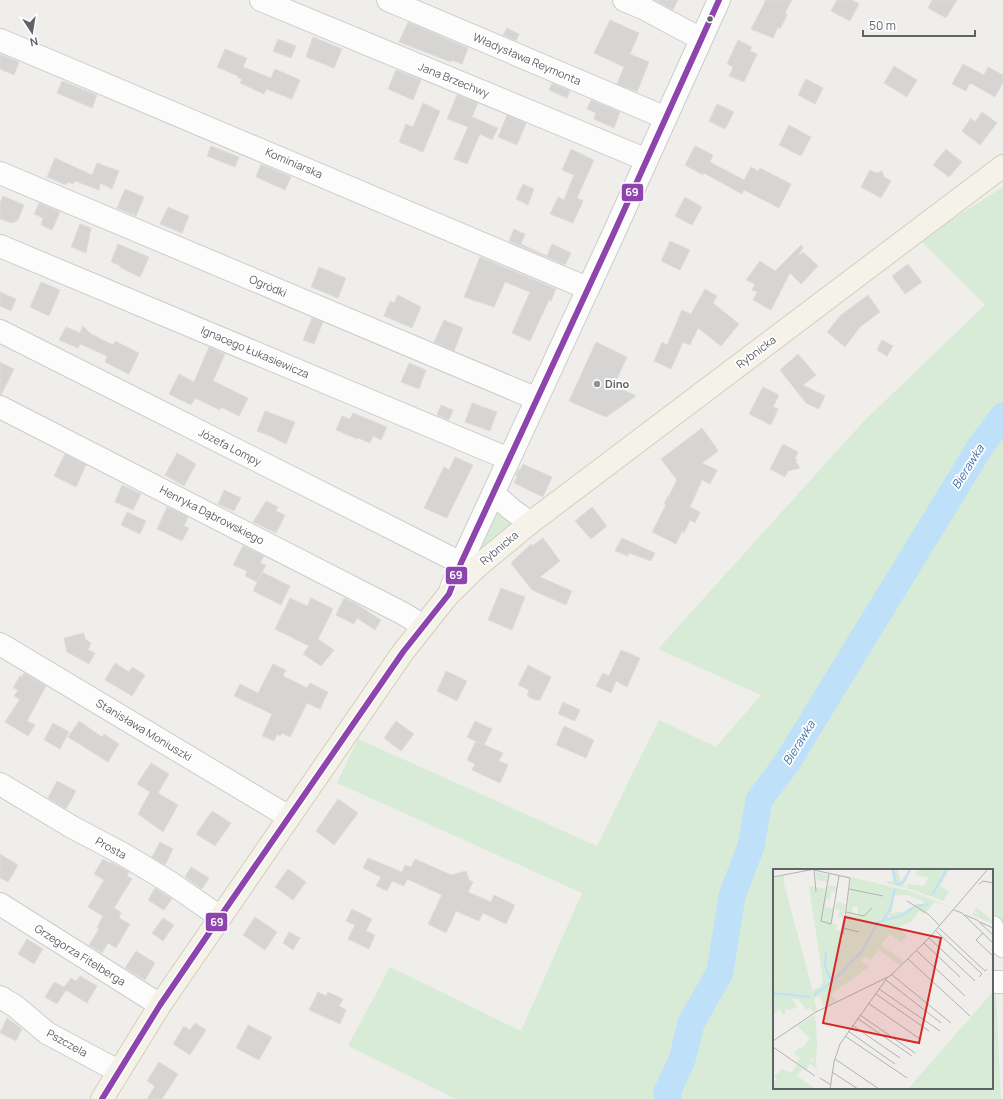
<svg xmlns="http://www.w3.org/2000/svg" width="1003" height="1099" viewBox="0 0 1003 1099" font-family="Manrope,sans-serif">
	<rect width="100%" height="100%" fill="#efeeea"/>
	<path fill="#d8ebd6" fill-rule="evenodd" d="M1003,187V953L994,954L1001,1099H456L348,1046L390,967L521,1031L582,893L337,783L358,739L597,846L659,720L716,747L761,695L658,649L863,422L985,305L920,240ZM774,870H992V1088H774Z
		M497,509L514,524L481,548Z"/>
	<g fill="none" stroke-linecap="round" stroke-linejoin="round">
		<path stroke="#bfe0f9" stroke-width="4.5" d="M998,423L1003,431"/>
		<path stroke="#bfe0f9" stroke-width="27" d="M668,1099L667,1092L682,1060L691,1023L720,972L732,896L751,846L759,800L786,764L982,444L1003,416"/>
	</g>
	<path fill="#d6d5d3" stroke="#deddd9" d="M655,0H678L673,10Z
		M766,0H792L785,13L787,15L780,29L778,27L773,38L751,29Z
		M837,0H852L859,4L850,21L831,11Z
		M932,0H957L946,18L928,8Z
		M610,20L639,33L630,54L649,62L637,92L617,84L624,67L594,53Z
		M408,22L468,48L462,64L452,60L451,62L399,42Z
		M507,28L519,34L516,41L503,35Z
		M313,37L342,49L334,68L306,57Z
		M278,39L296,46L291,58L273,51Z
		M738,40L752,47L750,51L757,54L744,82L729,76L733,67L727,64Z
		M225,49L247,58L243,67L271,78L275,69L300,80L292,99L266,89L264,94L240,83L242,79L238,78V76L217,67Z
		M0,54L19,62L14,75L0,69Z
		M963,64L984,75L988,67L1003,75V82L995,97L972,84H969L966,91L952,84Z
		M894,66L917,80L907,97L884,83Z
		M396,70L421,80L413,100L388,89Z
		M806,79L823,88L815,104L798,95Z
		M62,81L97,95L92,108L57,93Z
		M552,83L570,91L567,98L549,90Z
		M457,95L478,103L472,117L498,128L492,140L480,134L467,164L454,159L468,127L447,119Z
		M591,100L620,112L614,128L594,119L596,113L587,109Z
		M423,103L440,111L423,152L399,142L406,124L413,127Z
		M717,104L734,112L725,129L709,121Z
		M982,112L997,123L980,145L962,131L971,118L975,122Z
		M507,115L526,123L517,145L498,137Z
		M789,125L811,137L801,156L779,145Z
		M211,146L239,157L235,167L207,156Z
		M695,146L713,155L710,162L744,180L751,167L758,171L760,168L791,184L779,208L744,190L742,194L704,173L703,175L685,165Z
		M571,149L594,160L577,198L583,201L573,223L550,214L558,197L564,200L574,175L562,170Z
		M946,149L962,162L949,177L933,165Z
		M55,158L92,175L97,163L119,171L112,189L100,183L99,190L75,181L73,184L68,182L66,185L47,177Z
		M261,164L291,177L285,190L256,177Z
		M870,170L876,173L882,171L884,177L891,181L881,198L861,187Z
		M523,184L534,189L528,205L516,199Z
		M125,189L144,197L136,216L117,208Z
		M3,196L24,205L18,220L12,223L0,219V203Z
		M685,197L702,207L692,225L675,216Z
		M39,203L60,212L52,230L41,225L43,218L34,214Z
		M168,207L189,216L182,233L160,224Z
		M80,224L91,228L86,253L71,247Z
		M514,229L525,234L521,244L547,256L552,244L571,253L565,265L509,241Z
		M670,241L690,250L680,270L661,261Z
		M118,244L149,257L140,277L121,268L119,265L111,262Z
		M801,245L803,247L798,257L803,252L818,266L801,284L790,273L771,310L753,300L757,292L752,290L755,284L746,280L760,261L775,271Z
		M480,257L556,289L551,301L549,300L530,341L512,333L530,292L505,282L494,307L464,297Z
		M908,264L922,282L905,294L892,276Z
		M319,267L346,278L338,298L311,287Z
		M41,282L60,290L49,316L30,307Z
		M705,289L717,296L713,303L739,324L721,346L698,328L690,345L683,342L671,369L654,361L662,342L667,345L682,310L691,314Z
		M0,292L16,299L11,311L0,306Z
		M398,295L421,307L412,328L384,316L390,301L394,303Z
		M868,295L880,312L860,327L845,347L827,332L841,315Z
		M312,318L323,322L314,344L303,340Z
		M444,320L463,328L454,351L434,342Z
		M83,326L91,334L113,345L115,341L139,353L129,374L105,362L107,356L80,344L78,348L59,340L66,327L80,333Z
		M882,340L893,346L887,356L877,350Z
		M596,342L627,357L614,385L636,396L606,417L569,401Z
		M209,347L225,354L213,381L248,398L239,416L221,407L220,410L195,398L191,405L169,394L179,374L194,382Z
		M798,354L816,375L803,385L825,396L819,409L806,403L780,370Z
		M0,362L14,369L1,395H0Z
		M409,363L426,370L419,389L401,382Z
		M763,387L779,395L773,407L778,409L771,425L749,414Z
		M472,403L497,412L490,431L465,422Z
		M441,405L453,410L449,420L437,415Z
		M265,411L295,422L286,444L270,436L257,431Z
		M353,413L387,427L381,440L373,436L370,443L358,438L357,439L336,430L342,416L350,419Z
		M702,428L715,446L718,451L702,463L717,470L710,484L702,480L690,507L700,512L695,523L690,520L684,533L682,531L676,544L652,532L666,505L664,504L668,496L670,497L669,496L677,480L661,459Z
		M783,444L798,452L795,458L797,460L796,462L800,468L788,471L785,477L770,469Z
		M177,453L196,464L184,486L165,475Z
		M65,454L86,465L76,487L54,476Z
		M455,457L473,465L447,518L424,508L444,467L449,470Z
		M523,464L552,477L543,497L514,483L517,477L516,475L518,470L521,469Z
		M122,485L141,494L133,510L115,502Z
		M224,490L241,498L234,511L218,504Z
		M266,501L278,507L276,511L285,515L276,533L253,522Z
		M167,507L188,517L184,526L189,528L182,541L157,529Z
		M592,507L607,526L591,539L575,521Z
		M127,512L146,521L140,534L121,525Z
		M543,538L560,561L540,577L572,591L566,605L532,590L511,563L531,544L532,546Z
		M622,538L655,553L651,561L629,553L628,556L615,551Z
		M243,546L264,556L260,563L266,565L257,582L245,576L247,571L233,565Z
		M262,572L290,586L281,605L253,591Z
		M501,588L525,597L512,630L488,620Z
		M290,598L307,606L311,598L333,609L318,639L334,650L321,666L303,654L309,646L275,629Z
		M344,598L358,605L381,620L375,630L357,618L354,624L336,615Z
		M84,633L85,639L91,643L88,650L95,653L89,664L67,652L64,638Z
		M621,650L640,658L627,687L616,681L611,693L596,686L603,673L609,676Z
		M115,663L129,672L132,667L145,675L132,696L105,680Z
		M273,664L286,670L283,676L307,688L310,683L328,692L320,709L307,703L290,737L282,733L280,736L277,734L274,741L262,736L272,714L234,696L240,684L258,693Z
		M528,665L551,677L540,700H535L527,696L529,690L518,685Z
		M446,671L467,681L457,701L437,691Z
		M24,673L46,686L27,721L35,725L28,736L5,722L20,699L14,696L18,690L13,688L20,676L22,677Z
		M563,702L580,710L575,721L558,714Z
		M79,721L102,737L104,734L119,744L108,762L68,737Z
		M396,721L414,734L401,751L384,738Z
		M475,721L492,729L484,745L467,737Z
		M53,723L69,732L60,749L44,740Z
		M564,726L594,740L586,758L556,745Z
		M476,741L503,753L499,761L508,765L500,783L472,770L475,764L467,760Z
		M151,763L169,774L158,793L178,805L163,832L138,814L150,792L137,784Z
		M57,781L76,791L66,809L48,798Z
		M338,799L358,813L334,845L316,831Z
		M212,811L231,823L215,846L196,834Z
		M160,842L173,849L165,865L152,857Z
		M0,854L18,865L8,882L0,878Z
		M368,858L402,872L405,865L411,867L415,859L451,875L466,871L469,880L473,882L468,892L491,902L494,895L515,905L506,924L483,913L479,921L456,911L446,933L428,924L442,895L407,879L404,886L392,881L387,891L376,886L381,877L363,868Z
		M103,859L110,863L111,862L129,872L127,876L132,879L114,908L121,912L119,918L130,924L116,948L108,943L102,953L89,945L99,929L97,928L103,916L88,907L104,880L94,874Z
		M191,867L209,878L202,889L185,877Z
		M288,869L306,882L293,900L275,887Z
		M155,888L172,899L164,910L148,900Z
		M352,909L372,919L366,931L375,935L369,949L348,939L355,925L346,921Z
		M255,917L277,932L265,950L243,935Z
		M163,918L174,925L163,941L152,933Z
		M289,932L300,938L293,950L283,943Z
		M27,939L43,949L34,964L18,954Z
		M136,951L155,963L145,980L125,968Z
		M80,976L97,986L87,1003L66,990L57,1004L45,997L54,982L64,987L71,978L76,981Z
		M318,992L326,996L328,992L343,999L339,1006L346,1010L340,1024L309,1010Z
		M7,1018L22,1029L16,1041L0,1033Z
		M195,1023L206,1030L190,1055L173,1044L184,1026L190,1030Z
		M248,1025L272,1037L259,1060L236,1048Z
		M159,1062L178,1074L162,1099H147L155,1086L147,1081Z"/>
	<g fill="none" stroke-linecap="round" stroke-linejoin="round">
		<defs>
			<path id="minor" d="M261,0L647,160
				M388,0L666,118
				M624,0L643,8L701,39
				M0,40L587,288
				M0,173L537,399
				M0,246L509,459
				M0,331L461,563
				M0,407L404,614L423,626
				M493,493L511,509L530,523
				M449,594L461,563L612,237L719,0
				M0,644L289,817
				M0,784L72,827L123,854L171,883L220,917
				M0,904L160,1005
				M992,927L1003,946
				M992,982H1003
				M0,997L15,1006L47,1033L118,1071"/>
			<path id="major" d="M102,1099L160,1005L403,652L449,594L478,566L530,523L1003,166"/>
		</defs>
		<use href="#minor" stroke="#cbcccc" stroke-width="24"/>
		<use href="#major" stroke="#d7ceb8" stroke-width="24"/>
		<use href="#minor" stroke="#fdfcfc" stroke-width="22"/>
		<use href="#major" stroke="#f4f2e9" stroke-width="22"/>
		<defs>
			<path id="bus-1" d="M102,1099L160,1005L220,917L403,652L449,594L461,563L612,237L719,0"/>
		</defs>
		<use href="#bus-1" stroke="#fff" stroke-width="9"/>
		<use href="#bus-1" stroke="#8e44ad" stroke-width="6"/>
	</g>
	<circle fill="#5f6368" stroke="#fff" stroke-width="1.5" cx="710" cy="19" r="3.5"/>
	<circle fill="#919496" stroke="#fff" stroke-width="1.5" cx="597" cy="384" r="4"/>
	<g text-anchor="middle" stroke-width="3.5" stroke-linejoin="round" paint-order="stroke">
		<g font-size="11" fill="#5f6368" stroke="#fff">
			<text transform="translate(527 59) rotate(23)" y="4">Władysława Reymonta</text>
			<text transform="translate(454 80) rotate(22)" y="4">Jana Brzechwy</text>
			<text transform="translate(294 163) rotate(23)" y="4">Kominiarska</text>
			<text transform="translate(268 286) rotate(23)" y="4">Ogródki</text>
			<text transform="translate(255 352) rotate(23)" y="4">Ignacego Łukasiewicza</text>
			<text transform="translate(756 352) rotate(-37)" y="4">Rybnicka</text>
			<text transform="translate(230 447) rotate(27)" y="4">Józefa Lompy</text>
			<text transform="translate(212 515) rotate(27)" y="4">Henryka Dąbrowskiego</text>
			<text transform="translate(499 548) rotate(-40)" y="4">Rybnicka</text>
			<text transform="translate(144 730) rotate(31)" y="4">Stanisława Moniuszki</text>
			<text transform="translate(111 848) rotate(29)" y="4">Prosta</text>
			<text transform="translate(80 955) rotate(32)" y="4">Grzegorza Fitelberga</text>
			<text transform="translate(67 1043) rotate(29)" y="4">Pszczela</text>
		</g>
		<g font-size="11" font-weight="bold" fill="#5f6368" stroke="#fff" text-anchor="start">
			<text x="605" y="388">Dino</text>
		</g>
		<g font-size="12" font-style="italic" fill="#4174aa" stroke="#fff">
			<text transform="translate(968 467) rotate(-58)" y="4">Bierawka</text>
			<text transform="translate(799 743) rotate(-58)" y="4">Bierawka</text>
		</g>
	</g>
	<g transform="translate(773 869)">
		<rect width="220" height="220" fill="#efeeea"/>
		<path d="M43,0L137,22L180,39L136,24L117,27L121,28L119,42L115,48L134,67L128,73L117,65L108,76L130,92L127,96L106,81L97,91L92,88L87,92L96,98L58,125L63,132L50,137L47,127L41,130L44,142L40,143L37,139L33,141L25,130H19L24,138L18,141L11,140L13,144L10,146L6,140L0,147V110L41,126L40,121L47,118L50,111L36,17L54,20L55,16L64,18L63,23L58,22L57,31H53L52,38L61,39L59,54L64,55L63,61L70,62L73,44L85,46V38L80,37L79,44L74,43L78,9ZM118,0H124L128,12L138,0L130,16L133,19L115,15L114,12H120ZM42,3L55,6L54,13L44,11ZM64,33L73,35L70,49L65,48L67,41L62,40ZM203,38L220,52V55L199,46L200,43L207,47L201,41ZM42,146L43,157L44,172L37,169L24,157ZM27,178L38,186L37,190L43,194L44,200L37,195L33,201L23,194L27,189L21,184ZM24,196L29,200L24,207L43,220H0V214L4,210L1,207L10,200L18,204Z" fill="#d8ebd6"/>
		<path d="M170,0H177L167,17L176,22L171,32L133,19L135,15L151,17L156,8L164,10ZM11,6V15L41,126L8,121L4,110H0V9ZM119,19L136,24L162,33L151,45L146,42L138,53L124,59L115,45L132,42L143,35H151L150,32L135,26L117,27ZM220,122V220H135L211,133ZM37,169L44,172L43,194L29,179Z" fill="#d8ebd6"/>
		<path d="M144,0H170L164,10L143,6Z" fill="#d8ebd6"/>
		<path fill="none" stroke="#bfe0f9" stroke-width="2" d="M120,0L123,15H126L130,14L137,0M159,26L174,0M143,37L155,35M110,51L118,38L122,20M53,83L52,97L59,113M0,124L37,128M40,127L61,111L89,82L105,53L130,46L141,38"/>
		<path fill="none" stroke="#b1b2b2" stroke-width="1" d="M56,5L48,52L58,55L66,7M0,8L42,0M206,15L210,12L220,14M76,20L110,27M43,23L41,1L77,9L70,66M134,32L155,45L167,57M181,41L189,44L220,74M73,43L91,47L99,39M192,46L204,51L220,66M207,53L220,59M70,59L86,63M166,59L212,102L214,100M163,62L209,105L206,108M210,64L203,71L220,87M156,69L202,112M151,74L187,108M144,82L192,127M135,90L197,147M118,105L178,154M113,111L168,154M106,120L167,162M103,125L156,162M95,134L147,170M87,146L142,184M84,149L139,187M79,156L127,189M75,162L122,195M72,167L134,209M0,172L43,143L117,107L156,69L215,0M0,178L42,207M62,190L106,220M59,203L85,220M47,209L58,216M57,220L61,193L67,175L114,109"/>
		<path fill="#d62828" fill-opacity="0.15" stroke="#d62828" stroke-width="2" d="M72,48L168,69L146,174L50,154Z"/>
		<rect width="220" height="220" fill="none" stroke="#5f6368" stroke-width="2"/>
	</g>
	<g stroke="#fff" stroke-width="1.5">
		<rect x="621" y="183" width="23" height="19" rx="4" fill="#8e44ad"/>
		<rect x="445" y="566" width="23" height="19" rx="4" fill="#8e44ad"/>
		<rect x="205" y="912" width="23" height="20" rx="4" fill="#8e44ad"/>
	</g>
	<g font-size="11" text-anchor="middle" font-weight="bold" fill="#fff">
		<text x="632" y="196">69</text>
		<text x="456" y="579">69</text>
		<text x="217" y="926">69</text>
	</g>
	<g transform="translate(32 32) rotate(168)" stroke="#ffffff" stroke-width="3" paint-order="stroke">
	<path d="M0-3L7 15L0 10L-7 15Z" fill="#5f6368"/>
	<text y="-6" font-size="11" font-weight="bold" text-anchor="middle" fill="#5f6368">N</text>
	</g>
	<path d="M863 30v6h112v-6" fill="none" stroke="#5f6368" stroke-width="2"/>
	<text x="869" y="30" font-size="12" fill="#5f6368" stroke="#ffffff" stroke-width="3" paint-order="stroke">50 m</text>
</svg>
